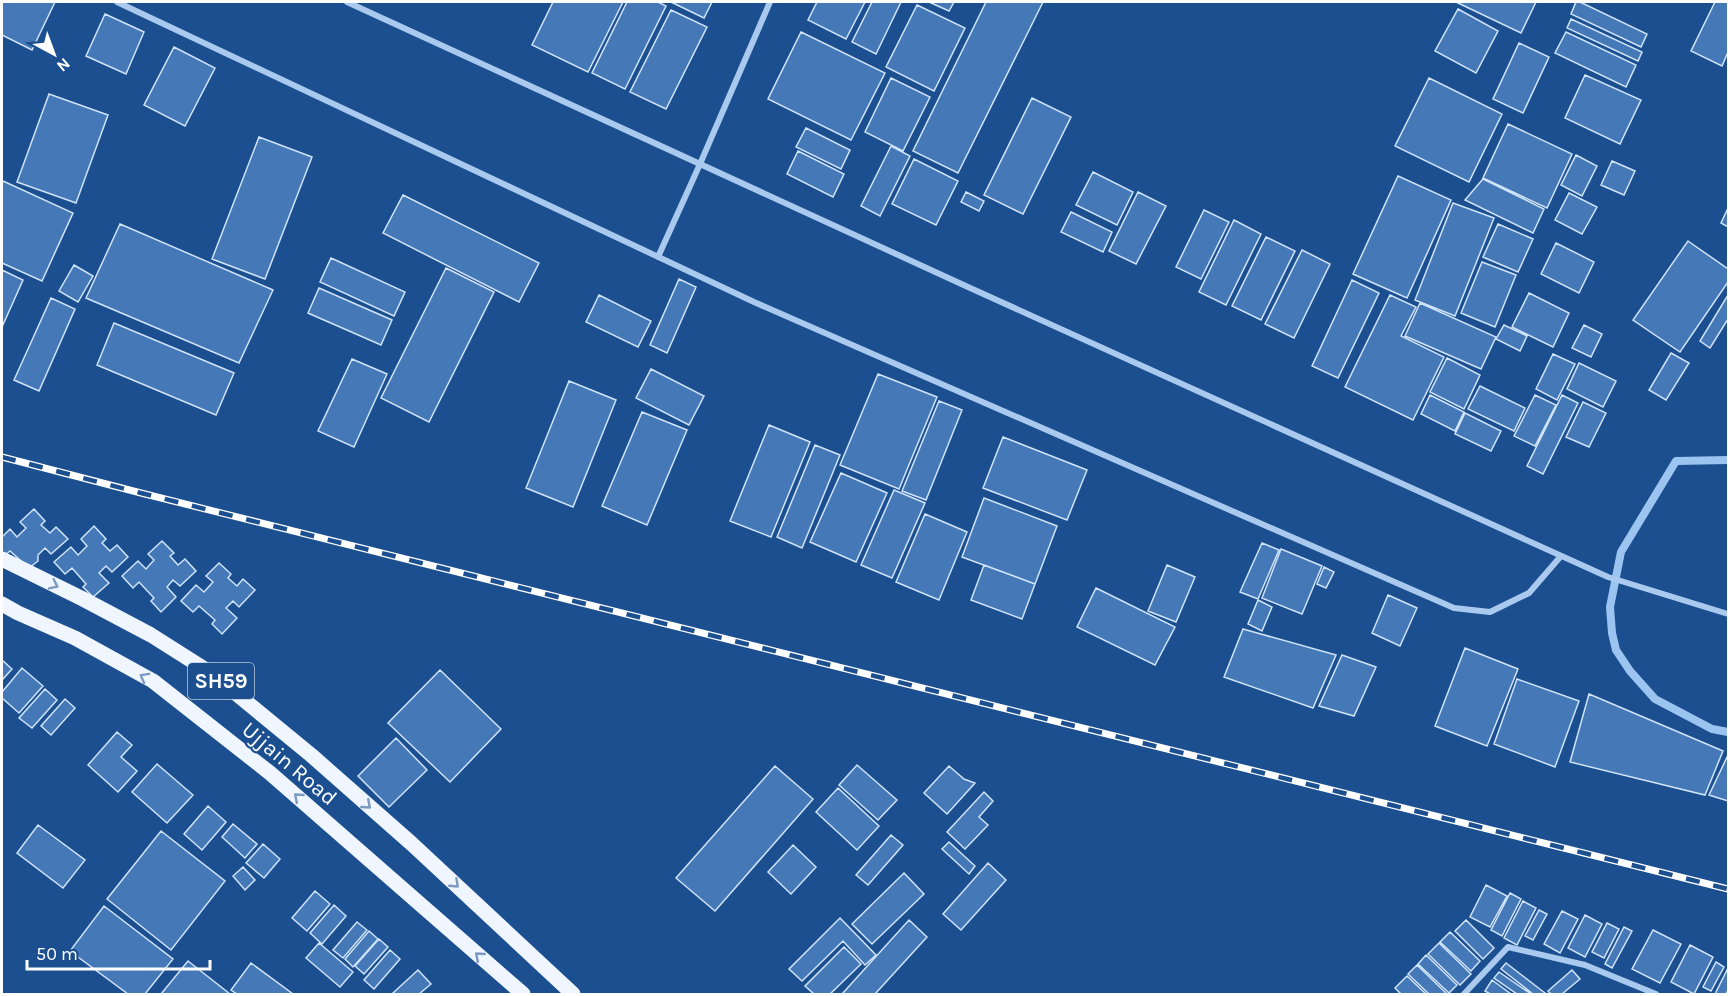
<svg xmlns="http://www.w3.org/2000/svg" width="1730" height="996" viewBox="0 0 1730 996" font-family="Karla,sans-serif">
	<rect width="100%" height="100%" fill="#1b4f8f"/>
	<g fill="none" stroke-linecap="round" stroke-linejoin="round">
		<path stroke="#9cc4f0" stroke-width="8" d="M1728,460L1676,461L1621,552L1610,607L1612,633L1616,650L1630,671L1655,699L1712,729L1728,732"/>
	</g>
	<path fill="#4478b7" stroke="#cfe3fa" stroke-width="1.5" d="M2,2H55L32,50L2,35Z
		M553,2H623L588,72L532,45Z
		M627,2H658L666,6L625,89L592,73Z
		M671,2H712L704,18Z
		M817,2H865L846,39L808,20Z
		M872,2H901L876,54L852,42Z
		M929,2H954L949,11Z
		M986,2H1043L958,173L913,151Z
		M1456,2H1536L1521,33Z
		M1576,2H1580L1647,34L1641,47L1571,14Z
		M1715,2H1728V52L1722,66L1691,51Z
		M917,5L965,28L934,91L886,67Z
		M1458,9L1498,31L1476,73L1435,51Z
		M671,10L707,27L666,109L630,92Z
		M105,14L144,32L126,74L86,56Z
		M1571,19L1642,52L1638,61L1567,28Z
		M801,32L885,73L851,140L768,99Z
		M1566,32L1636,65L1626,87L1555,53Z
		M1519,43L1549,57L1523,113L1493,99Z
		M174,47L215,68L185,126L144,105Z
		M1585,75L1641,100L1620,144L1565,118Z
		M891,78L930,97L903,151L865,132Z
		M1429,78L1502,114L1469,182L1395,146Z
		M49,94L108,115L76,203L17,182Z
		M1032,98L1071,117L1023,214L984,195Z
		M1508,124L1572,154L1547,208L1483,178Z
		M806,128L850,150L841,169L796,147Z
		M259,137L312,157L265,279L212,259Z
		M891,146L910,156L880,216L861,206Z
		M798,151L844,174L833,197L787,174Z
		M1576,155L1597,166L1582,196L1561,185Z
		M914,159L958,181L936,225L892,204Z
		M1612,161L1635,171L1624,195L1601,185Z
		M1093,172L1133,192L1117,225L1076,205Z
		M1398,176L1451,200L1407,298L1353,274Z
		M1483,179L1544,209L1533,233L1465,200Z
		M3,181L73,213L42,281L2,263V184Z
		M966,192L984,201L979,211L961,202Z
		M1138,192L1166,206L1136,264L1109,251Z
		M1569,193L1597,207L1582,234L1555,220Z
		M403,195L539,263L519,302L383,233Z
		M1453,203L1494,218L1455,316L1415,300Z
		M1728,208V227L1721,223Z
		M1204,210L1229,222L1201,279L1176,267Z
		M1071,212L1112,232L1103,252L1061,232Z
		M1234,220L1261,234L1226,305L1199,292Z
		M120,224L273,290L239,363L86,298Z
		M1498,224L1533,239L1518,272L1483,257Z
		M1266,237L1295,251L1261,320L1232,306Z
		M1688,241L1728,269V282L1680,352L1633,320Z
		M1556,243L1594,262L1579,293L1541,274Z
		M1302,250L1330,264L1294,338L1265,324Z
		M331,258L405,292L394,316L320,282Z
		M1482,262L1516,275L1495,327L1461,313Z
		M74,265L93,276L78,302L59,291Z
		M446,268L494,292L429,422L381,398Z
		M2,270L23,280L2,327Z
		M679,279L696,287L667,353L650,345Z
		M1352,280L1379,293L1338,378L1312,366Z
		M319,288L392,320L381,345L308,313Z
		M1529,293L1569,313L1553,347L1512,327Z
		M599,295L651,321L638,347L586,322Z
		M1390,295L1416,307L1401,336L1444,357L1413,420L1345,387Z
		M1728,295V319L1710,348L1700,341Z
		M51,298L75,309L39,391L14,380Z
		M1420,303L1496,337L1481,369L1405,336Z
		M114,323L234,373L216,415L97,365Z
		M1504,325L1527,336L1520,351L1496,339Z
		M1584,325L1602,334L1591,357L1572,348Z
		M1671,353L1689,363L1666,400L1649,390Z
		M1553,354L1575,364L1557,400L1536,389Z
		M1447,358L1480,375L1464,409L1430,392Z
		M352,359L387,374L354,447L318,431Z
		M1579,363L1616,381L1603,407L1567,389Z
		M651,369L704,396L689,425L636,398Z
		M878,374L937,397L899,489L840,465Z
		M569,381L616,400L573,507L526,488Z
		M1480,386L1525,408L1514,431L1468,409Z
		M1430,395L1464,412L1455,431L1421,414Z
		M1535,395L1556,405L1535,446L1514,436Z
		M1562,395L1578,403L1543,474L1527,466Z
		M939,401L962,410L926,500L902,491Z
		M1583,402L1606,413L1589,447L1566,437Z
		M642,412L687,430L647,525L602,506Z
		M1465,413L1501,431L1491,451L1455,434Z
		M769,425L810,442L771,537L730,521Z
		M1003,437L1087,470L1067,520L983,488Z
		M815,445L840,455L802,548L777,537Z
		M841,473L887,493L856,562L810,542Z
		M894,490L925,503L892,578L861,565Z
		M984,498L1057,526L1035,584L962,557Z
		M34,509L45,521L41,525L50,533L56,527L68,539L51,554L45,548L38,555V561L29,568L10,551L4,556L2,553V537L10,529L17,537L26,528L20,522Z
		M925,514L967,532L939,600L896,582Z
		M94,526L106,539L102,543L110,551L117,545L128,557L112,572L106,566L99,573L109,583L93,597L83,587L86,584L72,568L65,574L54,562L71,547L78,555L87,546L81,539Z
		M162,541L174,553L170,556L178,565L185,559L196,571L180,586L173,580L167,587L176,597L161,612L151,601L154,598L139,582L133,588L122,576L138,561L146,569L154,560L148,554Z
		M1262,543L1279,550L1258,599L1240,592Z
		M1281,549L1322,566L1302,614L1262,598Z
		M219,563L231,574L228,578L237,586L243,579L255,590L239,607L233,601L226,608L237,618L222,634L212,624L215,620L199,606L193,612L181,601L196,585L204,592L213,582L206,576Z
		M984,565L1035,584L1022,619L971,600Z
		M1167,565L1195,577L1176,622L1148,611Z
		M1324,567L1334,572L1326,588L1317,584Z
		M1096,588L1175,627L1155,665L1077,627Z
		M1388,595L1417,608L1400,646L1372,633Z
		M1258,600L1272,607L1262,631L1248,624Z
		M1243,629L1336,655L1313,708L1224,677Z
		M1465,648L1518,669L1487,746L1435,726Z
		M1342,655L1376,667L1354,716L1319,706Z
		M2,660L12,669L2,680Z
		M22,668L43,686L19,713L2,698V692Z
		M440,670L501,729L450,782L388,723Z
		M1517,679L1579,701L1555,767L1494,744Z
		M45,689L57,700L32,728L19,718Z
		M1589,694L1723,751L1705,795L1570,762Z
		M65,699L75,708L51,735L41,726Z
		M117,732L132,745L121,757L137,771L118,792L88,765Z
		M396,738L427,770L389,807L358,776Z
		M1728,755V801L1709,795Z
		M157,764L193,795L167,823L132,792Z
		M857,765L897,800L878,820L839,785Z
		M775,766L813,799L715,911L676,878Z
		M949,766L964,779L975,783L947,814L924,793Z
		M838,788L879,826L857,850L816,812Z
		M984,792L993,801L979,817L988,825L965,849L947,832Z
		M208,806L226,822L202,850L184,834Z
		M233,824L257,844L245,858L222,837Z
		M38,825L85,860L63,888L17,853Z
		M161,831L225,881L171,950L107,899Z
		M891,835L903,845L868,885L856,875Z
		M949,842L975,866L969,874L942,849Z
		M263,844L280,859L264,878L246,863Z
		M793,845L816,867L791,894L768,872Z
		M988,863L1006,880L961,930L943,914Z
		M243,867L255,880L245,890L233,876Z
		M904,873L924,894L872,944L852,924Z
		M1486,885L1507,896L1490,927L1470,917Z
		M315,891L330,904L307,931L292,918Z
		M1510,893L1521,899L1502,936L1491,930Z
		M1523,901L1536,908L1517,945L1504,938Z
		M334,905L346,916L322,944L310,933Z
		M104,906L173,959L145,994H128L70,951Z
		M1539,910L1547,914L1533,940L1525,936Z
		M1562,911L1578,919L1560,953L1544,944Z
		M1585,915L1602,924L1585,957L1568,948Z
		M840,918L876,955L865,965L843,941L802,981L789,969Z
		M909,920L927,937L875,994H842Z
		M1466,920L1494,948L1483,959L1455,931Z
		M357,922L367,930L343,958L333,950Z
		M1607,923L1619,929L1604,958L1592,952Z
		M1624,927L1632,931L1612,968L1605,964Z
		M1653,930L1681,944L1660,983L1632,969Z
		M369,931L378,939L353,967L345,959Z
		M1450,932L1480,961L1471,971L1440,942Z
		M379,939L388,947L364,974L355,966Z
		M319,943L353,972L340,987L306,958Z
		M1439,943L1471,974L1460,985L1428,954Z
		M1690,945L1713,957L1694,994L1671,982Z
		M844,947L861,964L830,994H814L805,986Z
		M390,950L400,959L374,989L364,980Z
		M1426,955L1457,985L1449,993L1418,964Z
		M188,961L230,994H161Z
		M1716,962L1724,967L1711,991L1703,987Z
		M251,963L293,994H237L231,990Z
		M1506,963L1545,993L1544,994H1533L1501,969Z
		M1417,965L1447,994H1429L1408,974Z
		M1728,968V990L1726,994H1715Z
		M418,970L431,984L419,994H394L393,993Z
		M1572,970L1580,979L1562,994H1551L1548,991Z
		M1499,972L1531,994H1517L1494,978Z
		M1407,976L1426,994H1401L1395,988Z
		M1492,980L1511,994H1490L1485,991Z"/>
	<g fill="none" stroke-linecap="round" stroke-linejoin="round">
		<path stroke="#a9c9ee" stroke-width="6" d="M117,2L754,302L1454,608L1490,612L1529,593L1561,556
			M347,2L968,287L1608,577L1728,614
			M658,257L700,164L770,2
			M1464,994L1508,947L1585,965L1656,994"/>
		<path stroke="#f0f6ff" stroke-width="15" d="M2,559L83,599L151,635L211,673L311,755L412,844L573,994
			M2,604L18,613L75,638L153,681L270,773L523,994"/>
		<defs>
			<path id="rail" d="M2,457L141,493L1728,889"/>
		</defs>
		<use href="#rail" stroke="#fff" stroke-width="7"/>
		<use href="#rail" stroke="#1b4f8f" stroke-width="4.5" stroke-dasharray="14" stroke-linecap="butt"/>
	</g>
	<defs><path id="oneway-chevron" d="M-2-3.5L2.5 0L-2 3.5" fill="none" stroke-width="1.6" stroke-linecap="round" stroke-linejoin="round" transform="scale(1.5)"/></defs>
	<g stroke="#7b9ac1">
		<use href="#oneway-chevron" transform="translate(54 585) rotate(26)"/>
		<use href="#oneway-chevron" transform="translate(144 677) rotate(-151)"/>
		<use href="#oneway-chevron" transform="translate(298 797) rotate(-139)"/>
		<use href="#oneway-chevron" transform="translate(367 805) rotate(41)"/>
		<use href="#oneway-chevron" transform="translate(455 884) rotate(43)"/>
		<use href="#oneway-chevron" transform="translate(479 956) rotate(-139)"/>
	</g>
	<g text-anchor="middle" stroke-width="4.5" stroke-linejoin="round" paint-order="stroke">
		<rect fill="#1b4f8f" stroke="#bbcadd" stroke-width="1.5" x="188" y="663" width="66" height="36" rx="4.5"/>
		<g font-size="21" font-weight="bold" fill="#fff">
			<text x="221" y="688">SH59</text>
		</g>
		<g font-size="22" fill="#fff" stroke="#1b4f8f">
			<text transform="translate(290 763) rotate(40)" y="8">Ujjain Road</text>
		</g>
	</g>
	<rect width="1730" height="996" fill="none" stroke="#ffffff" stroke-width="6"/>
	<g transform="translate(54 54) rotate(139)" stroke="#1b4f8f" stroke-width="4.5" paint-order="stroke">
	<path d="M0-4.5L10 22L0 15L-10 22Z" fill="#ffffff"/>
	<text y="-9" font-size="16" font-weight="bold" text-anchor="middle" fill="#ffffff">N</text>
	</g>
	<path d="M27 960v9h183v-9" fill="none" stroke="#ffffff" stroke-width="3"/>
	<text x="36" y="960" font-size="18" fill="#ffffff" stroke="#1b4f8f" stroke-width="4.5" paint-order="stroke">50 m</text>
</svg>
